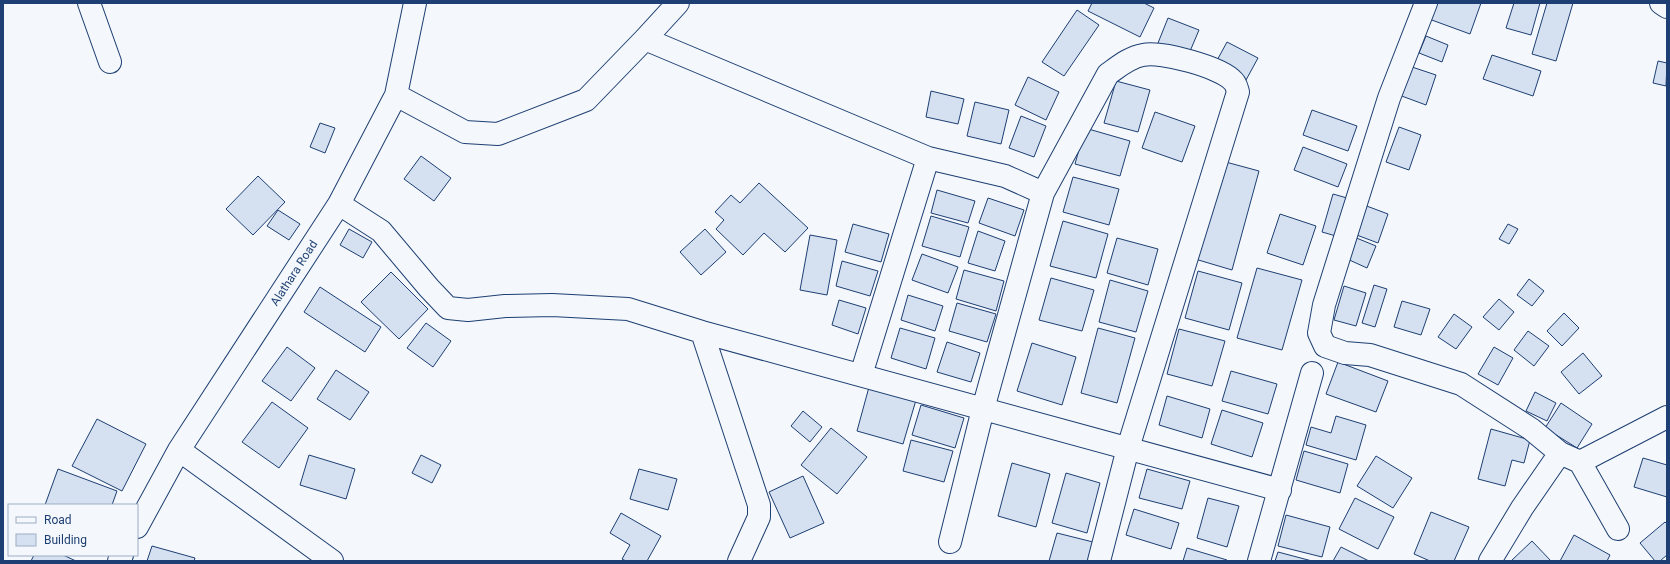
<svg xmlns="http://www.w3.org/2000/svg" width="1670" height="564" viewBox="0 0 1670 564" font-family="Roboto,sans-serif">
	<rect width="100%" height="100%" fill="#f4f7fb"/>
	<path fill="#d5e0f0" stroke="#1d3f73" d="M1092,3H1144L1154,8L1140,37L1088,11Z
		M1435,3H1481L1470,34L1429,19Z
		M1514,3H1540L1531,35L1506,28Z
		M1547,3H1573L1556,61L1532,54Z
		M1077,10L1099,25L1064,76L1042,62Z
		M1168,18L1199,30L1188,56L1158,43Z
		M1426,36L1448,45L1442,62L1419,53Z
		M1227,42L1258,58L1246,80L1215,64Z
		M1492,55L1541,71L1533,96L1483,79Z
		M1658,61L1667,63L1666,86L1653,83Z
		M1409,66L1436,75L1426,105L1399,95Z
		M1028,77L1059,92L1046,120L1015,105Z
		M1116,81L1150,90L1138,132L1104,123Z
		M931,91L964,99L958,124L926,117Z
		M975,102L1009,110L1001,144L967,136Z
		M1312,110L1357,126L1348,151L1303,135Z
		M1155,112L1195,126L1182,162L1142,148Z
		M1021,116L1046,126L1034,157L1009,148Z
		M320,123L335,128L325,153L310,147Z
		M1399,127L1421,135L1409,170L1386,162Z
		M1085,128L1130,141L1120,176L1075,164Z
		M1303,147L1347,164L1338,187L1294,170Z
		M421,156L451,178L434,201L404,179Z
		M1222,161L1259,171L1232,270L1195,259Z
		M258,176L285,202L253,235L226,209Z
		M1073,177L1119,189L1109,225L1063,212Z
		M759,183L808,228L785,252L764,233L743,255L716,229L724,220L715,212L731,195L740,203Z
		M937,190L975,201L968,223L931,213Z
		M1333,194L1347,198L1336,236L1322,232Z
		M988,198L1024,210L1015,236L979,223Z
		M1364,205L1388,214L1378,243L1354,234Z
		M278,210L300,224L289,240L267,226Z
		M1280,214L1316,226L1303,265L1267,253Z
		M931,216L969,227L960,257L922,246Z
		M1063,221L1108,234L1096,278L1050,266Z
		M853,224L889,234L881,262L845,252Z
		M1508,224L1518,229L1509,244L1499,239Z
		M349,229L372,242L363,258L340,245Z
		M705,229L726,252L701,275L680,252Z
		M978,231L1005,241L995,271L968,263Z
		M810,235L837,240L827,295L800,290Z
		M1354,237L1376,246L1367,268L1345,258Z
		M1117,238L1158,249L1148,285L1107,273Z
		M922,254L958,267L948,293L912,280Z
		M842,261L878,271L870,296L836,286Z
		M1257,268L1302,280L1282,350L1237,338Z
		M964,270L1004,281L996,311L956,299Z
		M1198,271L1242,283L1229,330L1185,318Z
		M391,272L428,309L399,339L361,302Z
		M1051,278L1094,290L1082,331L1039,320Z
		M1529,279L1544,291L1532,306L1517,295Z
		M1110,280L1148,291L1136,332L1099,322Z
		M1374,285L1387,289L1375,327L1362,323Z
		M1344,286L1366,293L1356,326L1334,320Z
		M320,287L381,327L365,352L304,312Z
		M908,295L943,306L935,331L901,320Z
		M1499,299L1514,312L1499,330L1483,317Z
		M839,300L866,308L858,334L832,325Z
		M1402,301L1430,309L1421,335L1394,327Z
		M957,303L996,314L987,342L949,331Z
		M1564,313L1579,328L1562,346L1547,331Z
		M1454,314L1472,327L1456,349L1438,337Z
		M426,323L451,341L433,367L407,348Z
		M900,328L935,338L926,369L891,358Z
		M1098,328L1135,338L1117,403L1081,393Z
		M1179,329L1225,341L1212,386L1167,374Z
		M1528,331L1549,346L1534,366L1514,350Z
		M947,342L980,353L971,382L937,372Z
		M1032,343L1076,357L1062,405L1017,391Z
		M287,347L315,368L291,401L262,381Z
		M1494,347L1513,358L1498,385L1478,374Z
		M1583,353L1602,376L1579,394L1561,372Z
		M1338,362L1388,381L1376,412L1326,394Z
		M336,370L369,392L350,420L317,399Z
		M1231,371L1277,384L1268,414L1222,401Z
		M869,387L916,400L903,444L857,431Z
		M1535,392L1556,403L1547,421L1526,411Z
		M1167,396L1210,409L1202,438L1159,425Z
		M272,402L308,428L279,468L242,442Z
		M1561,403L1592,424L1577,448L1545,428Z
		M921,405L964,418L955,448L912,435Z
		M1222,410L1263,423L1252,457L1211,444Z
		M803,411L822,427L810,442L791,426Z
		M1336,416L1366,425L1356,460L1306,445L1311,427L1331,433Z
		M97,419L146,444L122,491L72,466Z
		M831,428L867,457L837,494L801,465Z
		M1491,429L1530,440L1524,463L1512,460L1505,486L1478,479Z
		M911,440L953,451L944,482L903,471Z
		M1304,451L1348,464L1340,493L1296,480Z
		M309,455L355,469L346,499L300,485Z
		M421,455L441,465L432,483L412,473Z
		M1376,456L1412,478L1393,508L1357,486Z
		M1643,458L1667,465V497L1634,487Z
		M1012,463L1050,474L1036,527L998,516Z
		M58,469L117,491L112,505H45Z
		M639,469L677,479L668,510L630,499Z
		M1147,469L1190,481L1182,509L1139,498Z
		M1066,473L1100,483L1087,533L1052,523Z
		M803,476L824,523L790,538L769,492Z
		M1208,498L1239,506L1227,547L1197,538Z
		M1355,498L1394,517L1378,549L1339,529Z
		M1134,509L1179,523L1171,549L1126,535Z
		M1431,512L1469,527L1454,561H1430L1414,554Z
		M621,513L661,536L647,561H626L622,559L630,545L610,533Z
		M1286,515L1330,527L1322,557L1278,546Z
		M1665,522L1667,524V555L1660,561H1655L1640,543Z
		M1057,533L1093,542L1088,561H1049Z
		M1574,535L1610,555L1607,561H1560Z
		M1532,541L1551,561H1511Z
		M152,546L195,558L194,561H147Z
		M1341,547L1369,561H1333Z
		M1187,548L1227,560V561H1183Z
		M1278,552L1312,561H1275Z
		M34,555H63L76,561H31Z"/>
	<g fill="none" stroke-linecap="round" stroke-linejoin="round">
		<defs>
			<path id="minor" d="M89,3L110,62
				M1426,3L1389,98L1324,305L1319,333L1325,346L1345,353L1370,355L1461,384L1531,429L1560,453L1580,462L1618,529
				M1661,3L1667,7
				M645,39L928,158
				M396,95L465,132L498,134L586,100L645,39L678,3
				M339,204L381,231L429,288L448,308L468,310L505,306L552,305L628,309L702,332L1280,490
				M702,332L759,505V517L739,561
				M861,375L928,158L1005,176L1043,193
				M179,450L332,561
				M1580,462L1667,417
				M137,527L179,450L339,204L396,95L415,3
				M950,542L983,409L1043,193L1108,74C1118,67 1130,57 1143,55C1161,51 1221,67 1233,81C1236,83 1237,89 1238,92L1128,448L1099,561
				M119,561L122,555
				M1259,561L1312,373
				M1490,561L1522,508L1560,453"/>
		</defs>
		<use href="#minor" stroke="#1d3f73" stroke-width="24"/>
		<use href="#minor" stroke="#f4f7fb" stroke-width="22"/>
	</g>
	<g text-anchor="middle" stroke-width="3" stroke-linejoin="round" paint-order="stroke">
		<g font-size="12" fill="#1d3f73" stroke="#f4f7fb">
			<text transform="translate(294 273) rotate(-57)" y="4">Alathara Road</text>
		</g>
	</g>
	<rect width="1670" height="564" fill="none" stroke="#1d3f73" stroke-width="8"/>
	<rect x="8" y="504" width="130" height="52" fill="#f4f7fb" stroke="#9eadc5"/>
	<rect x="16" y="517" width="20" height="6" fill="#f4f7fb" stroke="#9eadc5"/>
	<text x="44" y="524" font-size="12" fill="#1d3f73">Road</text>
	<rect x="16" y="534" width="20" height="12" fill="#d5e0f0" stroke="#9eadc5"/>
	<text x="44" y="544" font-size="12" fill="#1d3f73">Building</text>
</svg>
